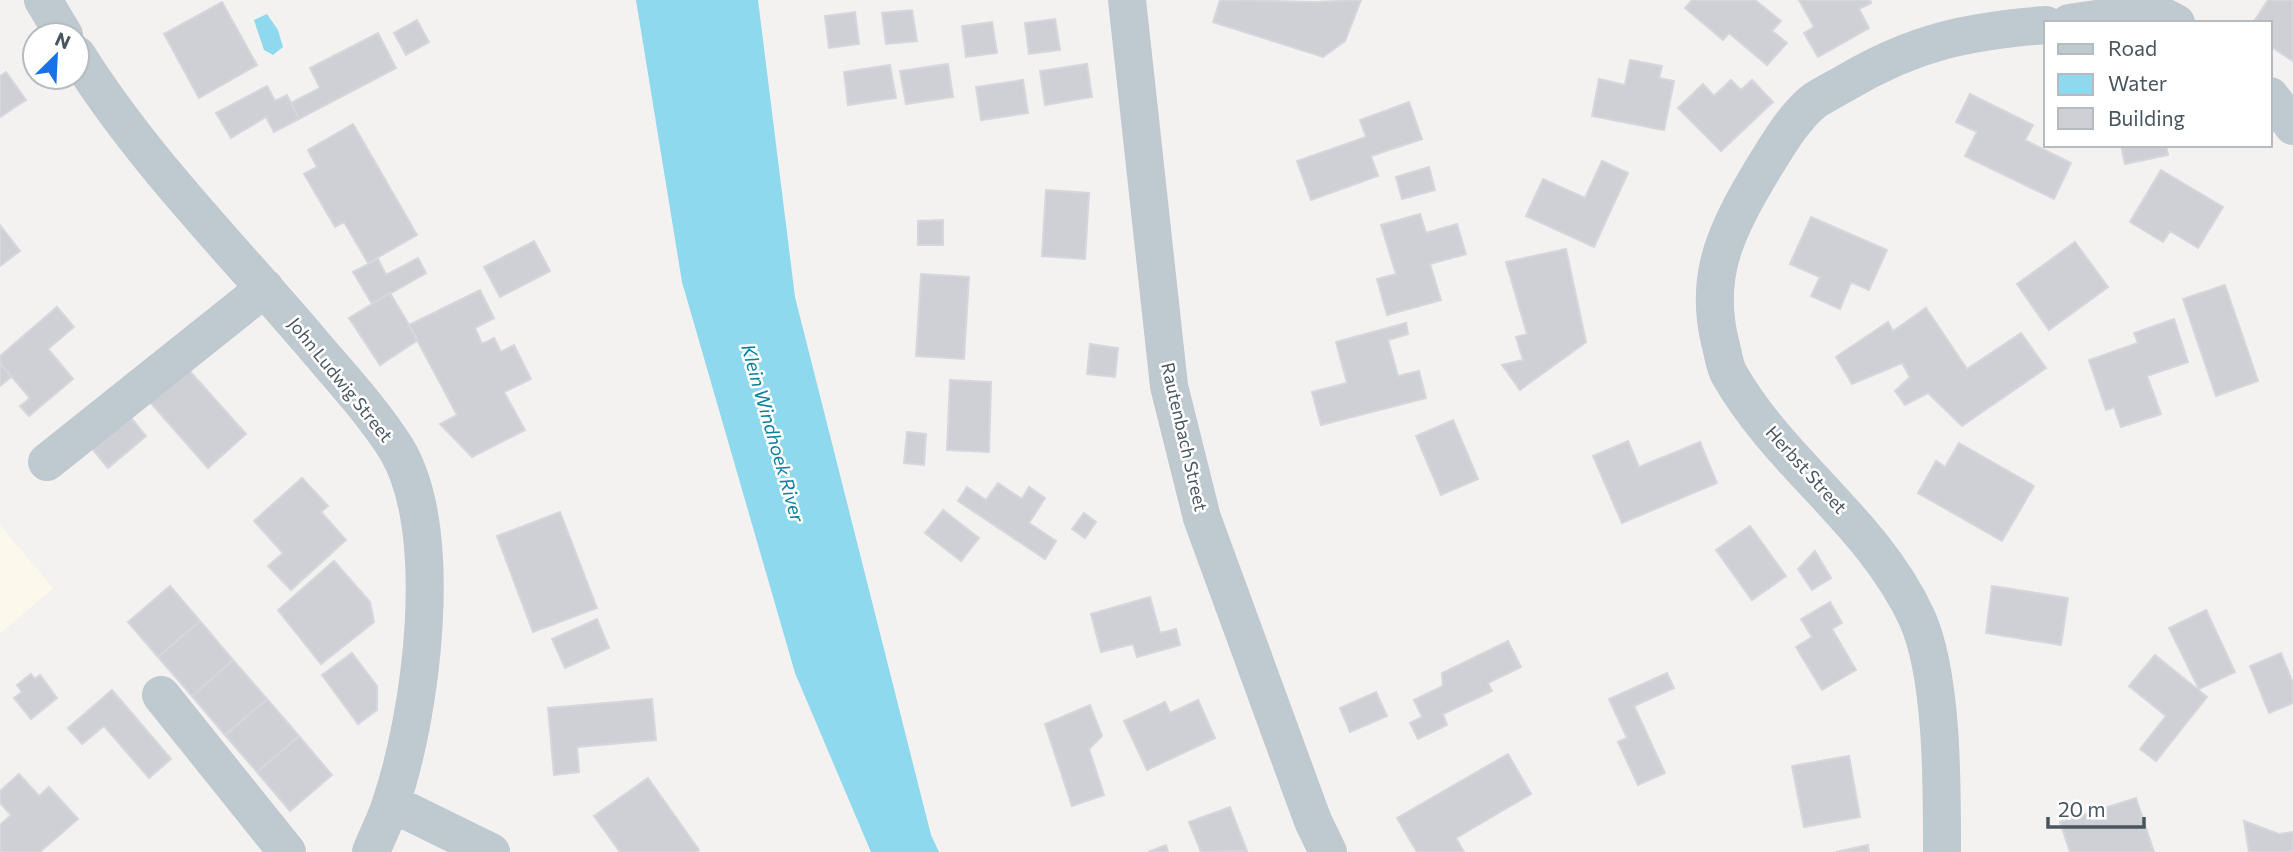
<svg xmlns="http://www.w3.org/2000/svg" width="2293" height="852" viewBox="0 0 2293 852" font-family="Commissioner,sans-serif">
	<rect width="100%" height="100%" fill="#f4f1f1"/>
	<path fill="#fdf8ec" d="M0,525L53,588L0,634Z"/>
	<path fill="#8ed9ed" d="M636,0H758L795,297L931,835L939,852H871L795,673L682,282Z
		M267,14L278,30L283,47L273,55L264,50L254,20Z"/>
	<path fill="#ced0d6" stroke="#d5d7dd" stroke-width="2" d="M1220,0L1315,2L1361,0L1345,41L1323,57L1213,22Z
		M1692,0H1755L1781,21L1772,31L1787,43L1767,65L1729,33L1723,40L1685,8Z
		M1799,0H1870L1871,3L1859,9L1869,28L1818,57L1804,33L1814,27Z
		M2268,0H2293V61L2270,46V23H2253Z
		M222,2L257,65L199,98L164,34Z
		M912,10L917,41L886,44L882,13Z
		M855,12L859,44L829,48L825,16Z
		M1055,19L1060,50L1029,54L1025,23Z
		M417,20L429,42L406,55L394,33Z
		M992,22L997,53L966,57L962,26Z
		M378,33L396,68L299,119L291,103L320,88L310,68Z
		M1630,60L1662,66L1659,78L1674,81L1664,130L1592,116L1599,79L1625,85Z
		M948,64L953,97L906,104L900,71Z
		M1087,64L1092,97L1045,105L1040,71Z
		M890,65L896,98L848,105L844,72Z
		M6,72L26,100L0,117V76Z
		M1023,80L1028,113L981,120L976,87Z
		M1731,80L1741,90L1752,80L1773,102L1721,151L1678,108L1703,84L1714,96Z
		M267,86L275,101L287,95L299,119L274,132L266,117L231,138L216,113Z
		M1970,94L2033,125L2025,140L2071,163L2054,199L1965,156L1977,132L1956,122Z
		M1409,102L1422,139L1371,156L1378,176L1311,200L1297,161L1366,137L1360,120Z
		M353,124L417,235L368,263L344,222L335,227L304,174L317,167L308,150Z
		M2121,145H2166L2168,155L2125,164Z
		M1602,161L1628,173L1594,247L1526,216L1543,179L1585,198Z
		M1429,167L1435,190L1402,199L1396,177Z
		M2161,170L2223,207L2198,248L2170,231L2163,242L2130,222Z
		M1046,190L1089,193L1085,259L1042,256Z
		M1420,214L1426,233L1457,224L1466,254L1430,264L1441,300L1387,315L1377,279L1396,274L1381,225Z
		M1811,217L1887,250L1869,290L1851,282L1840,309L1811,296L1820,277L1790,264Z
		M943,220V245H918V221Z
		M0,225L20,251L0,266Z
		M534,241L550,271L500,297L484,267Z
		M2075,242L2108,287L2049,330L2017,284Z
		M1566,249L1586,342L1520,390L1502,365L1523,360L1516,337L1527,334L1506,262Z
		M418,258L426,273L372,304L353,272L378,259L386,275Z
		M921,274L969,277L964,359L916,356Z
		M2225,285L2258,381L2216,396L2183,299Z
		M480,290L494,318L475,328L482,344L494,338L501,352L514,345L531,379L504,392L525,430L472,457L440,424L457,415L409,325Z
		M390,293L418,340L380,365L349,318Z
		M57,307L74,327L48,349L73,379L29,416L20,406L30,398L0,363V356Z
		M1926,308L1967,369L2021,333L2046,368L1962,426L1928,393L1905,405L1895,391L1910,377L1902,363L1852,384L1836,357L1888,322L1893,331Z
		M2174,319L2188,362L2147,376L2161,414L2121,427L2114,407L2106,410L2089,360L2138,343L2134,333Z
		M1406,323L1408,334L1388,340L1398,376L1419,371L1426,398L1321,425L1312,392L1347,383L1336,342Z
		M1090,344L1118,348L1115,377L1087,374Z
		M0,363L11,377L0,386Z
		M187,368L246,434L208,468L149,401Z
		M950,380L991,382L989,452L947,450Z
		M128,414L146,436L108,468L89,445Z
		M1453,420L1478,479L1441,495L1416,436Z
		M907,432L926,434L924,465L904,463Z
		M1628,441L1639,467L1700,442L1717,483L1622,523L1593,456Z
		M1959,443L2034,486L2002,541L1918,493L1936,461L1945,467Z
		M302,478L328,506L321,512L346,540L291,590L268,566L283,553L254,521Z
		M998,483L1022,499L1029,487L1045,498L1029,523L1056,541L1045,559L958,501L967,487L986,500Z
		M943,510L979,538L961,561L925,533Z
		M560,512L597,608L533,632L497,536Z
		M1084,513L1096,522L1085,538L1072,529Z
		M1750,526L1786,576L1752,600L1716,550Z
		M1815,551L1831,578L1812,590L1798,569Z
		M334,561L370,602L374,622L321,664L278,610Z
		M170,586L200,621L158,657L128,622Z
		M1992,586L2068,598L2061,645L1986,633Z
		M1150,597L1160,633L1176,629L1180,645L1137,657L1133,644L1101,652L1091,614Z
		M1830,602L1842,623L1832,629L1856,670L1822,690L1796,647L1812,637L1801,619Z
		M2206,610L2235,672L2199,689L2169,628Z
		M597,619L609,648L565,668L552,639Z
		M200,621L233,660L192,696L158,657Z
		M1508,641L1521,667L1488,683L1492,691L1443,714L1447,725L1418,739L1410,723L1422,717L1414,700L1443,686L1442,673Z
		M352,653L377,686V710L358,724L322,675Z
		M2281,653L2293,683V703L2269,713L2250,666Z
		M2155,655L2207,697L2156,761L2140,749L2166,716L2129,686Z
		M233,660L267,699L225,735L192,696Z
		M1667,673L1674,688L1634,706L1665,773L1638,785L1618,742L1627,738L1609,699Z
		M31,674L35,679L40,675L57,698L31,719L14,698L22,692L17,685Z
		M112,690L171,759L149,778L104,726L82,744L68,728Z
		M1376,692L1387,716L1350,732L1340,708Z
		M267,699L299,736L257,772L225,735Z
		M652,699L656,740L577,747L579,772L554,775L548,708Z
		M1198,700L1215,738L1147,770L1124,721L1165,702L1170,713Z
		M1090,705L1102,736L1089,749L1104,795L1072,806L1045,724Z
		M299,736L332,775L290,811L257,772Z
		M1508,754L1531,794L1456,838L1464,852H1417L1397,818Z
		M1849,756L1860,817L1804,827L1792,766Z
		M19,774L39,796L49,787L78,819L40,852H0V825L11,815L0,803V791Z
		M648,778L699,850L696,852H620L594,816Z
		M2136,798L2154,852H2070L2060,822Z
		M1230,807L1247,851L1201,852L1189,822Z
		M2244,821L2279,834L2293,832V852H2249Z
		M1166,845L1168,852H1148Z
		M1868,845L1869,852H1836Z"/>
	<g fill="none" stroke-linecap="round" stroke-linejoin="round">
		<path stroke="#bfc9d0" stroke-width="38" d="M43,0L64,35
			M1127,0L1169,386L1202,518L1313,821L1328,852
			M2069,23L2153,11L2176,23
			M77,55C142,159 232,249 311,342C339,375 375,414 397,450C446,533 421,715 391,803C386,820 377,836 371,852
			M2270,96L2293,126
			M47,462L265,288
			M161,695L287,852
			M391,803L491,852
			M1942,852C1942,787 1943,676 1917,618C1873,522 1780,464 1729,374C1724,365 1723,352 1720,342C1703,272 1729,226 1764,167C1778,145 1793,118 1814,101C1824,94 1837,88 1847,82C1915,42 1968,31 2046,25"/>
	</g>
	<g text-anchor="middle" stroke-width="5" stroke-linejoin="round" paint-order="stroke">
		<g font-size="18" fill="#49555f" stroke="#fff">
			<text transform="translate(340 380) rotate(51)" y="6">John Ludwig Street</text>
			<text transform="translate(1184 437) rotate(77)" y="6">Rautenbach Street</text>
			<text transform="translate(1806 470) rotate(48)" y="6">Herbst Street</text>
		</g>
		<g font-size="19" font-style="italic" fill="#0c819f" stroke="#fff">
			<text transform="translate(773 433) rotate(74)" y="7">Klein Windhoek River</text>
		</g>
	</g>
	<rect x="2044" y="21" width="228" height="126" fill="#ffffff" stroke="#b6bbbf" stroke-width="2"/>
	<rect x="2058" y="44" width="35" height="10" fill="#bfc9d0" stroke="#b6bbbf" stroke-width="2"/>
	<text x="2108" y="56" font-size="21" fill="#49555f">Road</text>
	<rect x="2058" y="74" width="35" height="21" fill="#8ed9ed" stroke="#b6bbbf" stroke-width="2"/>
	<text x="2108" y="91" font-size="21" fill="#49555f">Water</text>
	<rect x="2058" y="108" width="35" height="21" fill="#ced0d6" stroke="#b6bbbf" stroke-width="2"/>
	<text x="2108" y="126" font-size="21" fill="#49555f">Building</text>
	<g transform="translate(56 56) rotate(24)"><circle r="33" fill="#ffffff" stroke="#b6bbbf" stroke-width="2"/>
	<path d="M0-5L12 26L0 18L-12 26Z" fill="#1973e6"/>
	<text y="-10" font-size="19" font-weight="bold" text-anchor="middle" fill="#49555f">N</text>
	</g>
	<path d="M2048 817v10h96v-10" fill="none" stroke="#49555f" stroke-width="3.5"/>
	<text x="2058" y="817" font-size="21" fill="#49555f" stroke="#ffffff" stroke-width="5" paint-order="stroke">20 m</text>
</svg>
